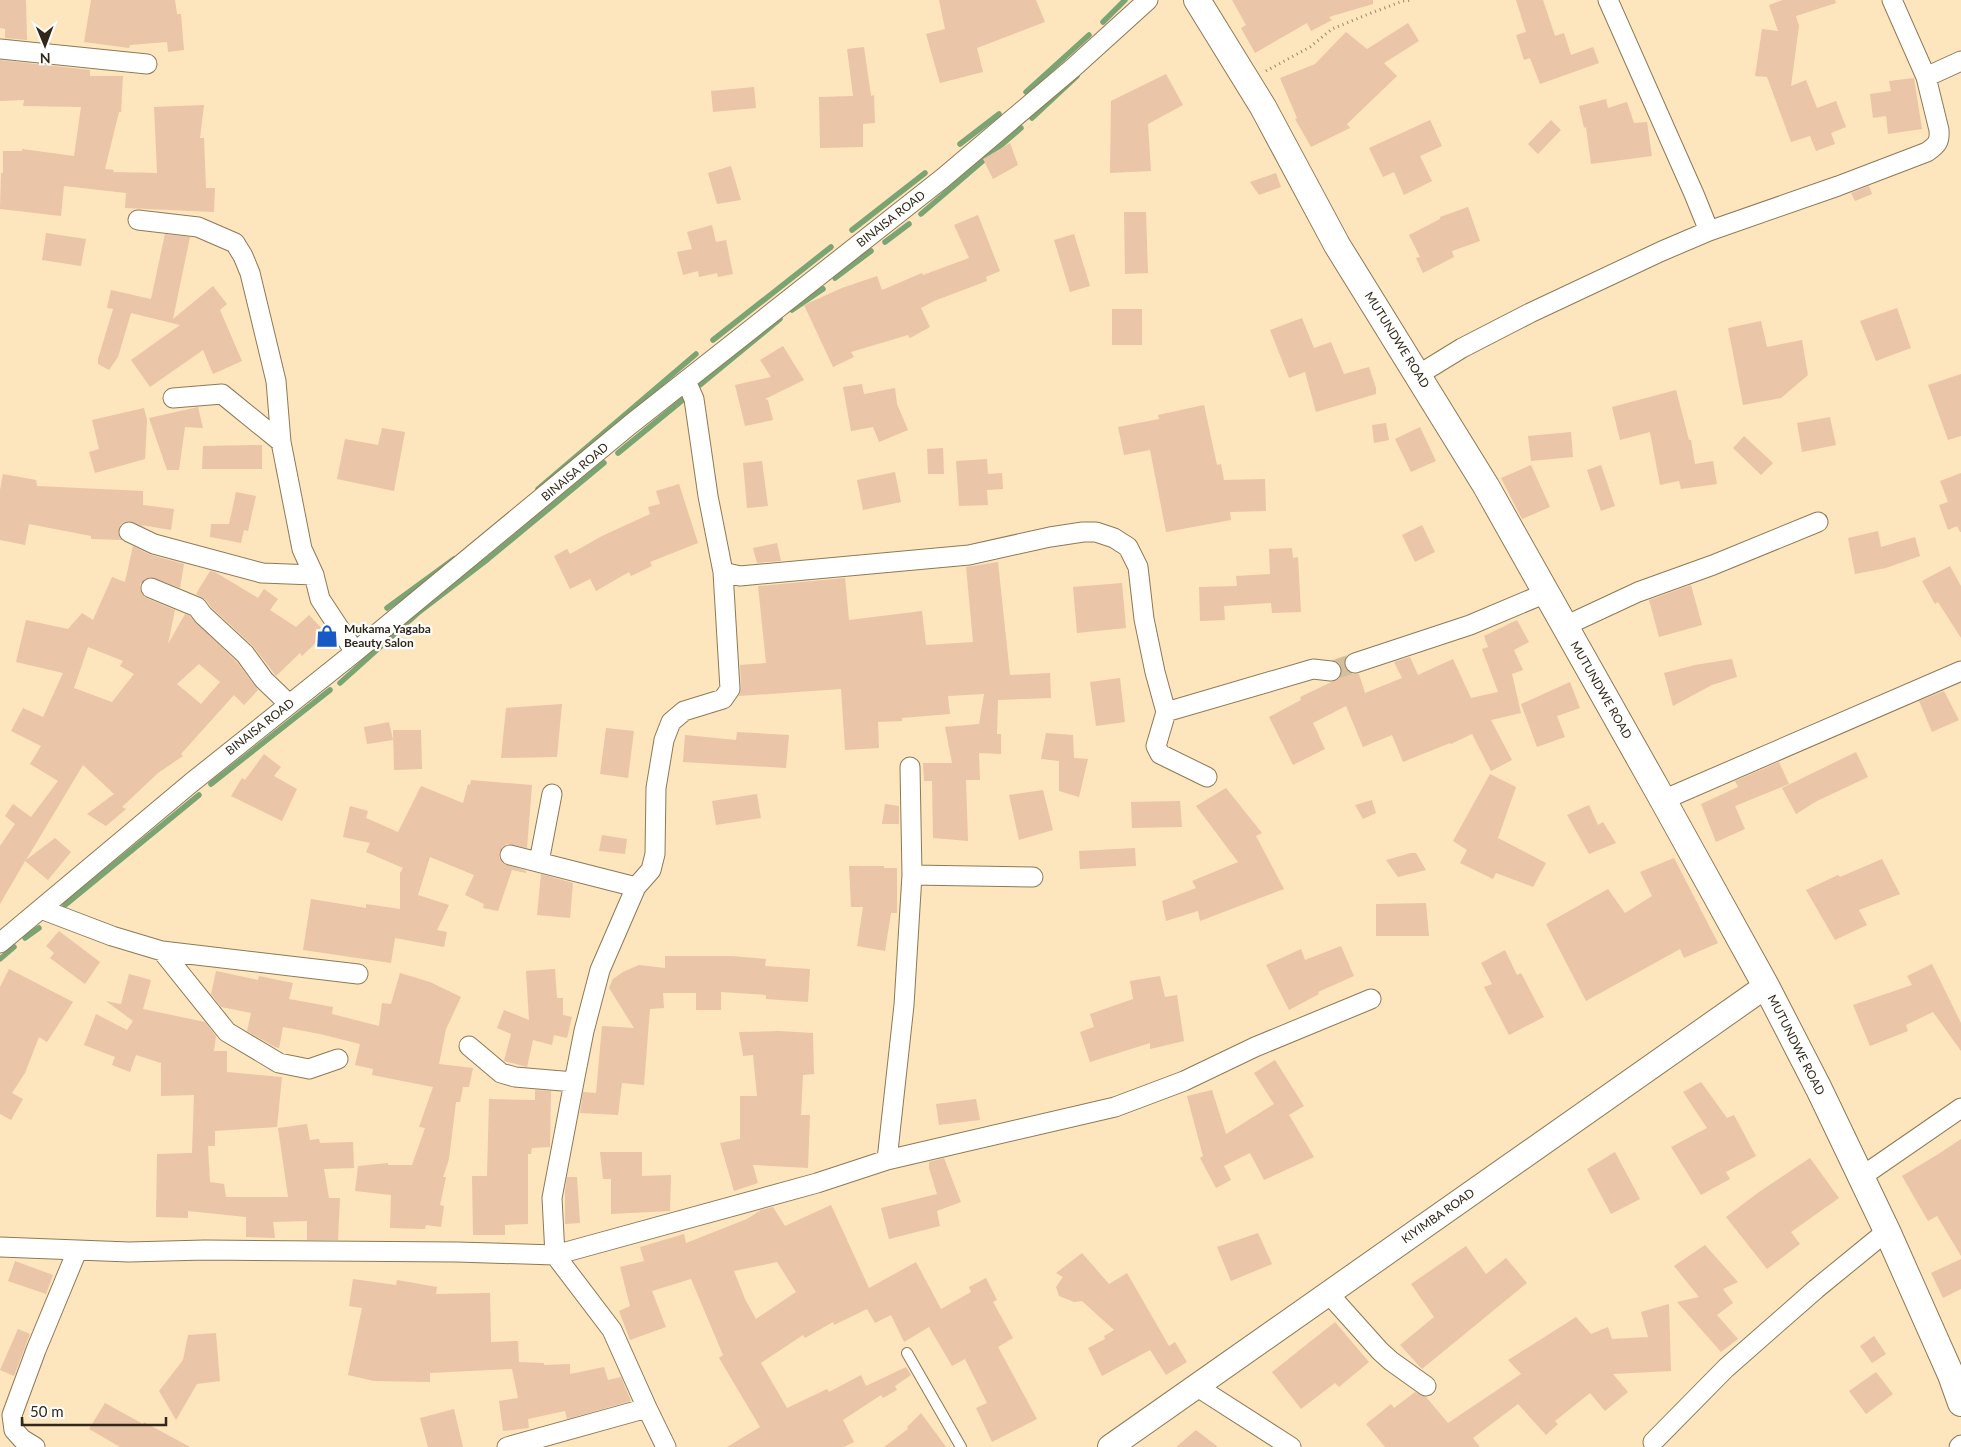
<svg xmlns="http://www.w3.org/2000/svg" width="1961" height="1447" viewBox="0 0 1961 1447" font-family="Lato,sans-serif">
	<rect width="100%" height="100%" fill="#fde5bd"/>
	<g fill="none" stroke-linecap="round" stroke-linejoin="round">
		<path stroke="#7ba473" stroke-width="5.5" d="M1103,22L1125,0
			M1026,92L1089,35
			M1032,118L1077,76
			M960,144L999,114
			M921,214L1021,128
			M852,230L925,173
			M885,242L909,224
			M835,278L871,251
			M792,310L823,289
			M713,340L831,247
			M700,385L780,319
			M618,453L685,398
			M538,489L696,354
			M387,608L454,559
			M340,683L419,612L488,559L604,463
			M211,784L330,690
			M65,905L199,795
			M25,938L39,928
			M0,959L14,947"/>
	</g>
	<path fill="#eac5a8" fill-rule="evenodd" d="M0,0H26L27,40L5,38V29L0,28Z
		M91,0H175L177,14H181L184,50L168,52L167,42L130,45L129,48L84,42Z
		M939,0H1036L1045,22L977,48L983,72L940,83L926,34L945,29Z
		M1232,0H1373V4L1329,17L1332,20L1311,31L1307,23L1255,53L1241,28L1246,25Z
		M1516,0H1543L1555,36L1564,33L1571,55L1593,47L1599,63L1540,84L1530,58L1524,60L1516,35L1526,32Z
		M1783,0H1835L1836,3L1796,16L1799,26L1791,86L1806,80L1817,108L1836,101L1846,127L1831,133L1835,144L1816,151L1810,136L1791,142L1767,77L1755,76L1762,29L1778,31L1769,5Z
		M1408,23L1419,41L1384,63L1397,76L1347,124L1350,128L1311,147L1295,119L1297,118L1280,78L1315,64L1346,32L1367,49Z
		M864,47L871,96L874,95L875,123L863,124V147L820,148L819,97L853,96L847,49Z
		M0,60L90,70V76H123L121,112H119L105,169L114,170L113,172L157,173L154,107L204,105L200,138H204L206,188H215L214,212L125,208L126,193L64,186L61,216L0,209L1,173H3V151H22V149L74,156L81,107L23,106L24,100L0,101Z
		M1166,74L1183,105L1148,124L1151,171L1110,173L1111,101Z
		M1914,78L1922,129L1888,134L1886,116L1873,118L1870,94L1891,91L1889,81Z
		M754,87L756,108L713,112L711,91Z
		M1606,99L1608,108L1627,102L1634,123L1647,122L1652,156L1591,164L1586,127L1584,128L1579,106Z
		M1430,120L1442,146L1420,156L1432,181L1404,195L1394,172L1383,177L1369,148Z
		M1551,120L1561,130L1538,154L1528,144Z
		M1010,143L1018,165L993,179L983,159Z
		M731,166L741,200L717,204L708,173Z
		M1276,173L1281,187L1259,195L1250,182Z
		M1869,186L1872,194L1855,201L1851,193Z
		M1468,207L1480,241L1452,251L1454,257L1423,273L1416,258L1420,257L1409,235L1440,219V217Z
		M1124,212H1146L1148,273L1125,274Z
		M978,215L1000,271L986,277L987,281L934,301L921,308L930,327L910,338L908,335L851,352L854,357L833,367L804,305L842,288L877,276L882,290L922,273L923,275L969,258L954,225Z
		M712,225L716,242L726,240L733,274L718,277L717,273L699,277L698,271L683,275L677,252L692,249L687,232Z
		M46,233L86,239L81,266L42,260Z
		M165,234L190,237L173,319L213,286L227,304L220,310L242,361L213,374L203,350L150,387L131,360L180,325L131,313L118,357L109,370L98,364V359L113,309L107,308L111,290L151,299Z
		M1074,234L1090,286L1070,292L1054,240Z
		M1897,308L1911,348L1876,361L1860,321Z
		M1112,309H1142V345H1112Z
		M1302,318L1314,348L1331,342L1344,374L1369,367L1376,388V394L1316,412L1305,372L1289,378L1270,330Z
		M1761,321L1767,347L1802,340L1808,375L1781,398L1743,405L1728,328Z
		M783,346L804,380L765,399L768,400L773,420L745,426L735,385L771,377L760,360Z
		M1961,374V436L1948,440L1928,385Z
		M862,384L864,394L895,388L897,404L908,430L879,442L873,427L851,431L843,387Z
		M1676,390L1689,440H1691L1695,464L1713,461L1717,484L1681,489L1679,481L1660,485L1650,432L1620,440L1612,407Z
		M1204,405L1217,465L1221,464L1224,480L1265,479L1266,511L1230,512L1231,520L1166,532L1150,450L1124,455L1118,427L1159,419L1158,415Z
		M198,407L203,428L185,427L179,470H167L149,418Z
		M144,408L147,420L145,459L95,473L89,452L99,449L92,420Z
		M1830,417L1836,445L1802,452L1797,423Z
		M1386,423L1389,440L1374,443L1372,425Z
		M1420,427L1436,461L1411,472L1395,439Z
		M382,428L405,432L394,491L337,479L345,439L378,445Z
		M1571,432L1573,457L1531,461L1528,436Z
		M1744,436L1773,463L1761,475L1733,448Z
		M262,445V469H202L203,446Z
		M943,448L944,474H928L927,449Z
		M987,459L988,474L1002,473L1003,489L987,490L988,505L959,506L956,461Z
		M762,461L768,506L747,508L743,463Z
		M1531,465L1550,507L1522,519L1501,478Z
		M1601,465L1615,506L1601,511L1587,470Z
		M895,472L901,502L863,510L857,480Z
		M1961,473V532H1960L1957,526L1948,530L1939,505L1948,502L1940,481Z
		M3,474L36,480L37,486L143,491V505L174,509L171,530L141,525L146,528L128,521L122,523L119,528L118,533L122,540L91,539V536L29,524L25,545L0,540V490Z
		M679,484L698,543L650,562L652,566L631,576L629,572L596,591L590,579L570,589L554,556L567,549L570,554L602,536L650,514L648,507L660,504L656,491Z
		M236,492L256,496L248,531L244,530L241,543L210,537L211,524H229Z
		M1422,525L1435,552L1415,562L1402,535Z
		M1878,531L1881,547L1915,537L1920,556L1886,568L1855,574L1848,538Z
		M777,543L781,561L757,563L753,548Z
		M133,546L151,555L184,564L180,588L150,577L145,579L140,584V590L146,598L175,610L168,644L185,614L190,616L237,662L258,690L244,705L234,695L181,754L183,756L158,773L122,807L126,809L106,826L87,814L114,794L83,765L26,860L55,838L71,852L48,880L25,861L0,904V846L15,824L5,816L13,804L31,817L58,781L30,764L41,746L11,731L23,708L43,717L63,673L16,662L26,620L68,629L82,613L93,620L112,577L125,582ZM88,647L123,661L120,666L134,674L112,702L74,688ZM199,664L220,682L201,704L177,684Z
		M1292,548L1293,558L1298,557L1301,612L1272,613L1271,603L1224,606L1225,620L1200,621L1199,587L1237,586L1236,576L1270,574L1269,549Z
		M998,562L1010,675L1050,673L1051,698L998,700L997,734H1001V754L979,753L980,780H966L968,841L933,838L932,781H924L923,763H952L945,727L979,724L984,694L948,696L950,714L902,718V721L878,722L879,748L845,750L841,689L739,696L741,688L740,665L766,663L758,586L845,578L849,620L922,611L926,645L973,642L966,567Z
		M1950,566L1961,586V638L1938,602L1935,604L1922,581Z
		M210,571L215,572L258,598L264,589L278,599L270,610L296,627L309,615L326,633L302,656L300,653L276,676L253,646L211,607L206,600L196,594Z
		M1122,583L1126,628L1077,633L1073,587Z
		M1691,585L1702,625L1659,637L1649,600Z
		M1517,620L1529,642L1514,650L1523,670L1512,674L1521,713L1491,720L1512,760L1491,771L1472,734L1451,744L1450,743L1403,762L1392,735L1363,747L1346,706L1313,723L1325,749L1293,765L1269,717L1301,700L1300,697L1340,678L1342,673L1341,667L1338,662L1333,660L1347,655L1344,661L1345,667L1352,674H1359L1365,693L1402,678L1394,662L1410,657L1418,675L1453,659L1471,698L1498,692L1482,649L1488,647L1484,636Z
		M1732,659L1737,677L1712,685L1673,706L1664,673L1695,665Z
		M1120,678L1125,722L1096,726L1090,682Z
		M1570,682L1580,708L1557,716L1565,737L1537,747L1521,704Z
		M1944,691L1959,720L1932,732L1919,701Z
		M562,704L557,757L501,758L506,708Z
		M389,722L393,740L367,744L364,727Z
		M606,728L634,731L628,778L600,774Z
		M393,730H421L422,769L394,770Z
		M737,732L789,735L786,768L683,762L685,735L736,740Z
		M1046,733L1073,735L1074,758L1088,759L1079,797L1059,791V761L1041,759Z
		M1856,752L1868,777L1817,801L1796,814L1782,788Z
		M264,754L281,767L274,776L297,789L282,821L231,796L242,778L245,780Z
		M1779,762L1789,784L1735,806L1745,829L1716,842L1701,804L1738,787L1735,781Z
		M1490,774L1516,787L1498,838L1546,863L1533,887L1496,873L1493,879L1460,863L1467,850L1453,841Z
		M471,780L532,785L527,848L507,844L502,848L499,853V858L503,863L526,871V873L512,870L498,911L483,908L484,904L465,895L474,875L430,857L418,895L449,905L437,930L447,932L444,947L395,938L391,963L303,950L311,899L366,908V904L400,909V873L403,868L366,852L370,843L343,837L350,806L368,811L366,818L398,832L421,786L463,803L468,784L470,785Z
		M1226,788L1262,833L1256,836L1284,889L1200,921L1198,911L1166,921L1162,901L1196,888L1192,881L1238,862L1196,806Z
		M1043,790L1053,830L1019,840L1009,795Z
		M757,794L761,818L716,825L712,801Z
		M1372,800L1376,813L1363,819L1355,805Z
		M1180,801L1182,827L1132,828L1131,802Z
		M885,804L899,806V824H882Z
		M1589,805L1598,825L1603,822L1616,843L1589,854L1567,815Z
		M602,835L627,839L625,854L599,851Z
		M1135,848L1136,866L1080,869L1079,851Z
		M1411,853H1416L1426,870L1398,877L1386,860Z
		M1674,858L1718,943L1684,958L1680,949L1586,1001L1546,924L1608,889L1625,913L1652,896L1640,872Z
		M1882,859L1900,894L1859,910L1867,925L1835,940L1806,890L1838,875L1840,877Z
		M849,866H884V868H897V913H891L885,951L857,946L863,907H851Z
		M541,874L573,883L570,918L537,915Z
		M1426,903L1429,936H1376V904Z
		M59,931L100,962L85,984L50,958L54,953L46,946Z
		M1341,946L1354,976L1318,992L1319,994L1289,1010L1266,965L1301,949L1305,960Z
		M1505,950L1517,975L1521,973L1544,1017L1509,1035L1484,987L1492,984L1481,963Z
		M665,956H730L766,959L765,966L810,969L808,1002L766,999V995L721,992V1010H696V993H663L664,1008L650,1009L644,1085L622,1083L618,1115L580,1113L583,1092L596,1093L602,1026L634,1028L609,988L613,979L623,972L639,965L665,968Z
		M1932,964L1961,1023V1051L1933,1012L1906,1025L1908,1031L1870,1046L1853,1005L1912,985L1907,976Z
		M9,969L73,1002L47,1042L39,1037L25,1073L12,1093L23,1099L11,1120L0,1114V987Z
		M555,969L557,998H563V1015L572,1017L567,1038L554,1035L552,1045L533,1040L527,1067L504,1061L511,1034L497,1028L504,1010L529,1020L526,971Z
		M216,971L258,980L259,976L293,983L289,999L333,1007L332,1014L379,1026L382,1003L391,1004L400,973L430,982L461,997L446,1029L439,1064L473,1068L469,1087H463L460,1102H456L449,1159L443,1177H446L440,1205L444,1206L441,1227L426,1225L425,1229L390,1228L391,1195L355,1191L358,1166L388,1163V1165H412L425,1128L419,1127L433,1087L372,1075L373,1069L355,1065L360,1044L320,1034L283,1027L279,1048L275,1047L247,1031L251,1013L221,1007L211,994Z
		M129,974L151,980L143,1009L205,1022L216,1036L214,1051H227V1072L282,1077L277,1127L215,1131V1146H208L210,1182L224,1184L226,1197H288L278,1128L307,1124L310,1140L319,1139L320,1143L353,1142L354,1168L324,1169L329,1198H340L338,1240H307V1221L273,1222L275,1238L246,1237V1217L188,1211V1218L156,1217L157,1154L192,1153L194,1095L161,1096V1063L136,1055L130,1072L112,1065L115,1057L84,1045L96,1014L127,1030L133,1021L106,1001L121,1004Z
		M1160,976L1165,997L1177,995L1184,1041L1150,1049V1043L1090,1062L1080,1032L1094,1027L1090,1014L1133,999L1130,981Z
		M779,1031L813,1033L814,1074L803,1075L801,1115H810L808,1168L753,1165L758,1183L734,1191L720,1143L740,1139V1096H757L753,1055L743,1056L739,1032Z
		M1275,1060L1304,1106L1289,1115L1314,1157L1264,1180L1250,1153L1224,1166L1231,1180L1216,1188L1200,1158L1203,1156L1187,1096L1212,1090L1226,1134L1274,1104L1254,1073Z
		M1701,1082L1727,1118L1734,1115L1756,1156L1726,1172L1730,1179L1701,1195L1671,1147L1707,1128L1683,1092Z
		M535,1090L551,1091L550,1147L532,1148L531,1154H528V1224L505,1225V1235H473L472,1176H487L489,1099L535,1100Z
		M976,1099L980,1120L939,1125L936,1104Z
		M1961,1139V1256L1937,1216L1928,1221L1902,1176L1940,1153Z
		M600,1152H642V1176L671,1175L670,1211L611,1214V1179H603Z
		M1615,1152L1640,1199L1611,1214L1587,1169Z
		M944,1158L961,1202L937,1211L940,1226L889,1239L881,1208L937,1194L929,1168V1162Z
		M1810,1158L1839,1198L1791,1232L1800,1244L1767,1269L1726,1217L1759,1192Z
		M567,1177H577L580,1223L565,1224V1191Z
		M831,1205L869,1288L916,1262L941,1309L971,1292L969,1287L986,1278L997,1300L993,1302L1013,1338L998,1347L1037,1419L992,1442L976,1408L987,1403L965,1359L952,1366L929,1327L904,1342L891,1315L875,1323L867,1309L834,1325L833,1322L805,1338L803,1335L761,1363L787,1408L827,1389L829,1392L861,1375L866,1386L906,1367L911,1375L895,1386L897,1390L883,1398L881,1395L843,1420L854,1442L844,1447H727L760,1427L719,1358L723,1355L691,1279L652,1291L666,1327L630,1340L619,1311L630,1306L620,1267L644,1261L640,1247L684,1234L686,1243L747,1219L761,1210L773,1207L785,1226ZM777,1262L796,1292L756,1319L745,1299L734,1271Z
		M1258,1233L1272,1264L1231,1281L1217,1247Z
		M1705,1245L1738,1282L1723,1289L1733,1303L1717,1315L1738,1339L1721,1352L1677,1302L1699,1297L1674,1266Z
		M1466,1246L1486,1274L1506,1258L1527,1283L1422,1369L1400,1345L1434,1317L1411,1284Z
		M1082,1253L1109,1284L1127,1273L1169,1346L1175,1342L1187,1362L1166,1375L1150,1350L1102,1376L1088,1348L1105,1339L1104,1336L1114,1330L1082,1301L1074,1302L1059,1296L1056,1287L1063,1277L1056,1273Z
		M1961,1259V1289L1943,1298L1931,1273Z
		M15,1261L53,1275L46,1294L8,1281Z
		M353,1279L396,1285L397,1280L437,1287L436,1294L490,1293L491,1342L518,1341L519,1362L544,1363V1365L570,1364V1374L604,1367L608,1380L621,1377L631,1401L567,1419L565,1411L528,1419L529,1428L503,1431L499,1401L518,1398L512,1369L430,1373V1382L374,1381L348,1375L362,1308L349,1306Z
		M1669,1304L1671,1371L1613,1374L1628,1392L1605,1411L1590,1393L1555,1421L1558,1424L1546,1435L1518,1404L1473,1438L1480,1447H1385L1366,1424L1391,1404L1394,1408L1415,1392L1426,1397L1448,1423L1521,1374L1508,1360L1576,1317L1591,1334L1608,1327L1612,1339L1648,1337L1641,1312Z
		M1335,1322L1369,1362L1339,1387L1335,1383L1301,1409L1272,1372Z
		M18,1329L30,1334L14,1376L0,1370Z
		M216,1333L220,1381L197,1384L176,1420L159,1391L183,1360L188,1335Z
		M1874,1336L1886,1354L1872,1363L1860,1346Z
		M1876,1372L1893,1394L1866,1414L1849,1391Z
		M105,1403L143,1424L144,1422L190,1447H120L89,1429Z
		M454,1409L463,1447H428L420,1418Z
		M921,1413L946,1447H884L908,1429L907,1427Z
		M1196,1430L1218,1447H1176Z"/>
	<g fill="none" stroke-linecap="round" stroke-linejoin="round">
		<path stroke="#d4bf9c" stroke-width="19" stroke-dasharray="19 9" stroke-linecap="butt" d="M1331,671L1355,663"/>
		<defs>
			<path id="service" d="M907,1353L961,1447"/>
			<path id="minor" d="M1608,0L1694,194L1709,231
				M0,49L147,64
				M1926,77L1961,61
				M138,220L198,227L235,243L243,256L250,273L276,381L281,442L302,549L314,575L320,599L355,652
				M1418,375L1462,348L1530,313L1662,251L1709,231L1838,186L1927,152C1937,145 1940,142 1939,130L1926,77L1892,0
				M686,381L694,399L708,496L723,572L740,576L969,555L1050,537L1083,532H1096L1114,538L1128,547L1138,567L1144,619L1155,672L1166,712L1313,669L1331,671
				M173,398L222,394L281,442
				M129,532L154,544L262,573L314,575
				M151,588L197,607L203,615L245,654L264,680L289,704
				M1565,626L1638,592L1713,565L1818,522
				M1355,663L1470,625L1546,593
				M1166,712L1156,746L1160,754L1207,777
				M1663,800L1961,671
				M510,855L636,887L600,970L584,1031L574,1082
				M539,862L552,794
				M912,875L1033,877
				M636,887L651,870L655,854L656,788L664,740L671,722L684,711L723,699L730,689L723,572
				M41,909L112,936L162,951L227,1032L279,1063L309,1069L338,1059
				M0,943L191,783L355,652L631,424L943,178L1074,67L1148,0
				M162,951L358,974
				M469,1046L501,1073L515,1077L574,1082L552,1198L555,1255L612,1330L647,1408L507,1447
				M887,1160L904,1005L912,875L910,767
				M1861,1177L1961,1108
				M0,1247L129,1252L205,1250L457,1252L555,1255L817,1183L887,1160L1115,1107L1184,1081L1255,1047L1371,999
				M1328,1293L1380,1351L1391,1361L1426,1386
				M1196,1386L1291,1447
				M647,1408L666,1447
				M1653,1442L1726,1368L1816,1289L1887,1231
				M35,1447L22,1439L14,1430L12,1415L36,1350L77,1251
				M1959,1447L1961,1445"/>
			<path id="tertiary" d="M1110,1447L1766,986"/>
			<path id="secondary" d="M1197,0L1263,107L1337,245L1486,486L1663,800L1766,986L1819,1089L1887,1231L1951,1375L1961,1403"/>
		</defs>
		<use href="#service" stroke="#8f7955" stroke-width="12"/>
		<use href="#minor" stroke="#8f7955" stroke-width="21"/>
		<use href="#tertiary" stroke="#8f7955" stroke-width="26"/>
		<use href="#secondary" stroke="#8f7955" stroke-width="28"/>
		<path stroke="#98886c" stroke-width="3" stroke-dasharray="1 4" stroke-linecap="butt" d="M1266,71L1310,47L1332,29L1371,13L1403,1L1412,0"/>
		<use href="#service" stroke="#fff" stroke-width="10"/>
		<use href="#minor" stroke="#fff" stroke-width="19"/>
		<use href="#tertiary" stroke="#fff" stroke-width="24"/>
		<use href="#secondary" stroke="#fff" stroke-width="26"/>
	</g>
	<defs>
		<symbol id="shop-bare" viewBox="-9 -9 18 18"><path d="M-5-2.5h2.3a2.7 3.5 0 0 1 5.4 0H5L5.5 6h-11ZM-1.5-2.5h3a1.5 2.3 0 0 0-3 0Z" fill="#1759c5" stroke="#fff" stroke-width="2.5" paint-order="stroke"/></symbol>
	</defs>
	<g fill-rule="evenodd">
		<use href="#shop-bare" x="311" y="620" width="32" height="32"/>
	</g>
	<g text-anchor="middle" stroke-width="4.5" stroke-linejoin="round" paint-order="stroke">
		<g font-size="12" fill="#312819" stroke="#fff">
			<text transform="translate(891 219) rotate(-38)" y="4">BINAISA ROAD</text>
			<text transform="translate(1397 340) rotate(58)" y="4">MUTUNDWE ROAD</text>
			<text transform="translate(575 472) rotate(-40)" y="4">BINAISA ROAD</text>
			<text transform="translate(1601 690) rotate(60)" y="4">MUTUNDWE ROAD</text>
			<text transform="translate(260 727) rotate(-38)" y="4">BINAISA ROAD</text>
			<text transform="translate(1796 1045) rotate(63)" y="4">MUTUNDWE ROAD</text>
			<text transform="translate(1438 1216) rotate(-35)" y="4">KIYIMBA ROAD</text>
		</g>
		<g font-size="12" font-weight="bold" fill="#312819" stroke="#fff" text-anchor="start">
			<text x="344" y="633">Mukama Yagaba<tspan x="344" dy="14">Beauty Salon</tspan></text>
		</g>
	</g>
	<g transform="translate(45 45) rotate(179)" stroke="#ffffff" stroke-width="4" paint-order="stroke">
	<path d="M0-4L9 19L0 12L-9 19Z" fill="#312819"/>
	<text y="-8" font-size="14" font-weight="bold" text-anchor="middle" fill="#312819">N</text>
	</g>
	<path d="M22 1417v8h144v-8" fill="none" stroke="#312819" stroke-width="2.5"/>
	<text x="30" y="1417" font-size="15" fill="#312819" stroke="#ffffff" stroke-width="4" paint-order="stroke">50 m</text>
</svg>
